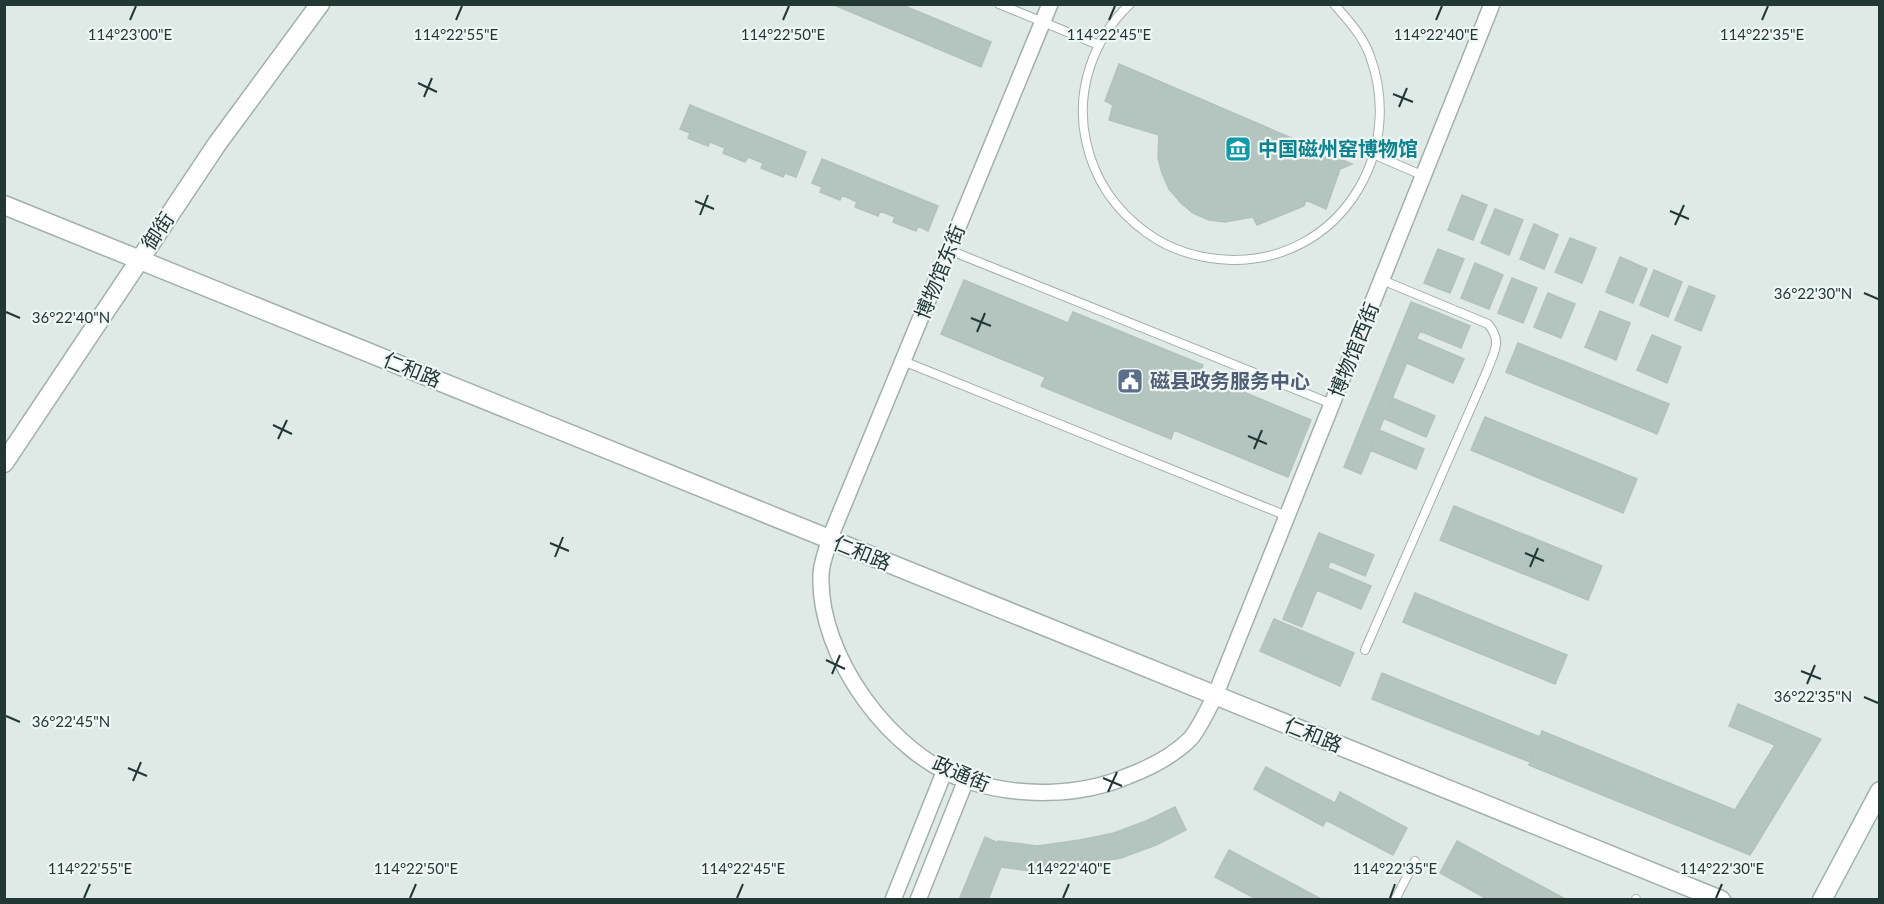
<svg xmlns="http://www.w3.org/2000/svg" width="1884" height="904" viewBox="0 0 1884 904" font-family="Lato,'Noto Sans SC',sans-serif">
	<rect width="100%" height="100%" fill="#dfe9e5"/>
	<path fill="#b4c4be" stroke="#b2c2bc" stroke-width="1.5" d="M832,4H900L991,42L981,67Z
		M1119,64L1352,164L1340,169L1326,209L1306,200L1304,206L1257,225L1253,217L1225,222L1209,220L1193,213L1181,203L1169,189L1162,173L1158,158L1159,135L1109,120L1113,105L1105,101Z
		M690,105L806,152L796,177L785,173L783,177L761,168L763,163L748,157L745,162L723,153L725,148L710,142L708,146L688,138L690,133L680,129Z
		M822,159L938,206L928,231L918,226L916,231L893,222L895,217L880,211L878,216L855,207L857,202L842,195L840,200L820,192L822,187L812,183Z
		M1462,195L1487,205L1473,240L1448,230Z
		M1495,209L1523,220L1509,255L1481,243Z
		M1534,224L1558,235L1544,269L1520,259Z
		M1570,238L1596,248L1582,283L1555,272Z
		M1438,249L1464,259L1450,293L1424,283Z
		M1620,257L1647,269L1633,303L1606,292Z
		M1475,263L1503,275L1489,309L1461,298Z
		M1654,270L1682,282L1668,317L1640,305Z
		M1512,278L1537,288L1523,323L1498,313Z
		M964,280L1068,323L1073,312L1203,365L1200,374L1311,420L1288,477L1174,430L1171,439L1041,386L1045,377L941,334Z
		M1689,286L1715,296L1701,331L1675,320Z
		M1548,293L1575,304L1561,338L1534,327Z
		M1411,302L1429,309L1361,474L1344,467Z
		M1429,309L1470,326L1461,348L1420,331Z
		M1600,311L1630,323L1616,360L1585,347Z
		M1652,335L1681,347L1667,383L1637,370Z
		M1417,339L1464,359L1453,383L1407,363Z
		M1518,343L1669,404L1657,434L1506,372Z
		M1392,398L1435,416L1426,437L1383,418Z
		M1485,417L1637,479L1623,513L1471,450Z
		M1379,430L1424,449L1416,469L1370,450Z
		M1454,506L1602,566L1588,600L1440,540Z
		M1319,533L1374,555L1365,576L1330,561L1328,568L1371,586L1361,609L1317,590L1302,627L1283,619Z
		M1415,593L1567,655L1555,684L1403,622Z
		M1274,619L1354,653L1340,686L1260,651Z
		M1382,673L1540,737L1530,762L1372,699Z
		M1738,704L1821,739L1750,855L1529,765L1542,731L1735,810L1775,745L1729,726Z
		M1266,767L1335,803L1340,792L1407,828L1393,855L1326,820L1323,826L1254,789Z
		M1175,807L1186,830L1156,845L1121,858L1038,872L1001,867L988,900H959L985,837L998,843V841L1037,846L1080,840L1114,833L1146,821Z
		M1457,841L1567,900H1489L1440,873Z
		M1229,850L1323,900H1258L1215,877Z"/>
	<g fill="none" stroke-linecap="round" stroke-linejoin="round">
		<defs>
			<path id="service" d="M999,4L1099,45
				M1130,4C1093,39 1075,91 1086,141C1094,178 1115,210 1147,233C1172,251 1202,259 1232,260C1339,261 1406,154 1370,56C1363,36 1348,20 1334,4
				M1375,155L1424,176
				M949,250L1332,404
				M903,361L1287,516
				M1365,650L1487,371C1494,351 1503,342 1488,324L1382,280
				M1395,900L1415,861
				M1636,900V899"/>
			<path id="minor" d="M1050,4L829,540C827,551 821,563 821,575C818,656 891,756 968,781C1019,797 1079,797 1128,776C1149,768 1174,755 1190,739C1198,731 1209,707 1215,696L1492,4
				M893,900L945,770
				M918,900L966,780"/>
			<path id="tertiary" d="M4,205L1721,900
				M4,463L217,144L320,4"/>
			<path id="secondary" d="M1822,900L1880,791"/>
		</defs>
		<use href="#service" stroke="#a2b0ac" stroke-width="10"/>
		<use href="#minor" stroke="#a2b0ac" stroke-width="18"/>
		<use href="#tertiary" stroke="#a2b0ac" stroke-width="21"/>
		<use href="#secondary" stroke="#9fb4ad" stroke-width="21"/>
		<use href="#service" stroke="#fff" stroke-width="8"/>
		<use href="#minor" stroke="#fff" stroke-width="15"/>
		<use href="#tertiary" stroke="#fff" stroke-width="18"/>
		<use href="#secondary" stroke="#fff" stroke-width="18"/>
	</g>
	<path fill="none" stroke="#213833" stroke-width="2" d="M130,20L136,6M456,20L462,6M783,20L789,6M1109,20L1115,6M1436,20L1442,6M1762,20L1768,6M418,83L437,92M1393,94L1413,102M424,97L432,78M1399,107L1407,88M695,201L714,209M1670,211L1689,219M700,215L708,195M1675,225L1684,205M1864,293L1878,299M6,312L20,318M971,318L991,326M977,332L985,313M273,425L292,434M1248,436L1267,444M278,439L287,420M1254,449L1262,430M550,543L569,551M1525,553L1544,561M555,557L563,537M1530,567L1538,548M826,660L845,669M1801,671L1821,679M832,674L840,655M1807,684L1815,665M1864,697L1878,703M6,716L20,722M128,768L147,776M1103,778L1122,786M133,781L141,762M1108,792L1117,772M84,898L90,884M410,898L416,884M737,898L743,884M1063,898L1069,884M1390,898L1395,884M1716,898L1722,884"/>
	<defs>
		<symbol id="museum-square" viewBox="-11 -11 22 22"><rect x="-9" y="-9" width="18" height="18" rx="4" fill="#0f9aa8" stroke="#eff6f3"/><path d="M0-6L6-3V-2H-6V-3ZM-5-1h2V3h-2ZM-1-1h2V3h-2ZM3-1h2V3H3ZM-6 4H6V6H-6Z" fill="#fff"/></symbol>
		<symbol id="civic-square" viewBox="-11 -11 22 22"><rect x="-9" y="-9" width="18" height="18" rx="4" fill="#5c6f8a" stroke="#eff6f3"/><path d="M-.6-6.5H3V-4.5H.6V-3L4-1V1h2V6H-6V1h2V-1L-.6-3ZM-1.2 2.5V6h2.4V2.5Z" fill="#fff"/></symbol>
	</defs>
	<g fill-rule="evenodd">
		<use href="#museum-square" x="1223" y="134" width="30" height="30"/>
		<use href="#civic-square" x="1115" y="366" width="30" height="30"/>
	</g>
	<g text-anchor="middle" stroke-width="4.5" stroke-linejoin="round" paint-order="stroke">
		<g font-size="20" font-weight="bold" fill="#0d838f" stroke="#eff6f3" text-anchor="start">
			<text x="1258" y="156">中国磁州窑博物馆</text>
		</g>
		<g font-size="20" fill="#213833" stroke="#eff6f3">
			<text transform="translate(158 231) rotate(-56)" y="7">御街</text>
			<text transform="translate(940 272) rotate(-68)" y="7">博物馆东街</text>
			<text transform="translate(1354 350) rotate(-68)" y="7">博物馆西街</text>
			<text transform="translate(412 370) rotate(22)" y="7">仁和路</text>
			<text transform="translate(862 553) rotate(22)" y="7">仁和路</text>
			<text transform="translate(1313 735) rotate(22)" y="7">仁和路</text>
			<text transform="translate(961 774) rotate(23)" y="7">政通街</text>
		</g>
		<g font-size="20" font-weight="bold" fill="#4e5e75" stroke="#eff6f3" text-anchor="start">
			<text x="1150" y="388">磁县政务服务中心</text>
		</g>
	</g>
	<g font-size="15" text-anchor="middle" fill="#213833" stroke="#eff6f3" stroke-width="4.5" stroke-linejoin="round" paint-order="stroke">
		<text x="130" y="40">114°23'00"E</text>
		<text x="456" y="40">114°22'55"E</text>
		<text x="783" y="40">114°22'50"E</text>
		<text x="1436" y="40">114°22'40"E</text>
		<text x="1762" y="40">114°22'35"E</text>
		<text x="1109" y="40">114°22'45"E</text>
		<text x="1813" y="299">36°22'30"N</text>
		<text x="71" y="323">36°22'40"N</text>
		<text x="1813" y="702">36°22'35"N</text>
		<text x="71" y="727">36°22'45"N</text>
		<text x="90" y="874">114°22'55"E</text>
		<text x="416" y="874">114°22'50"E</text>
		<text x="743" y="874">114°22'45"E</text>
		<text x="1069" y="874">114°22'40"E</text>
		<text x="1395" y="874">114°22'35"E</text>
		<text x="1722" y="874">114°22'30"E</text>
	</g>
	<rect width="1884" height="904" fill="none" stroke="#213833" stroke-width="12"/>
</svg>
